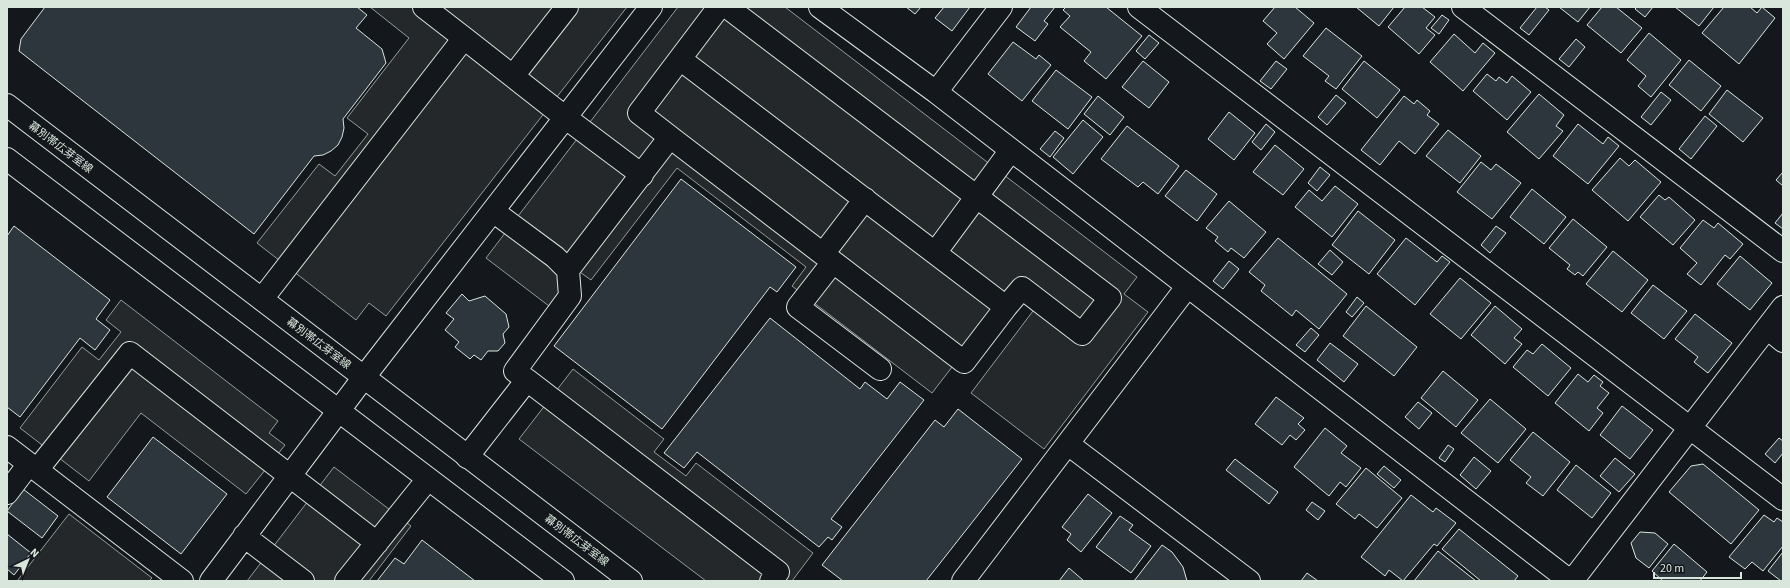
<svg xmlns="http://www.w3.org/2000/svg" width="1790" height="588" viewBox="0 0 1790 588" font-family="'Source Sans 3','Noto Sans JP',sans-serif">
	<rect width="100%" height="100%" fill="#14181c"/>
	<path fill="#24282b" stroke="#939e99" d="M370,7H627L386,316L369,303L356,320L257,243L319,164L335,176L368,134L347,118L409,38Z
		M678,7H785L1137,277L1124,294L1148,312L1044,449L971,393L1033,311L1010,292L932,393L792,286L806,267L677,168L591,280L577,270L549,306L486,258Z
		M121,300L278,421L269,433L285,445L246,494L141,413L89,481L20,428L82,347L99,360L121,332L106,320Z
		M573,369L664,439L654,452L686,476L696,463L813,553L792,581H706L519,439Z
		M334,467L411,526L369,581H247Z
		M69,514L152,578L149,581H17Z"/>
	<path fill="#2c363c" stroke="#d8e6dc" d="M45,7H357L367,15L356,28L382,49L386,63L343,119L344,128L342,137L338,145L331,151L323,155L314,156L254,234L19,51L21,39Z
		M906,7H921L915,14Z
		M944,7H970L952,31L935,18Z
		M1031,7H1055L1044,21L1048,24L1035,41L1016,27Z
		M1066,7H1106L1142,36L1106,79L1084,61L1091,52L1060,27L1070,16L1063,10Z
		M1275,7H1295L1314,23L1284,59L1267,44L1277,33L1263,21Z
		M1356,7H1394L1379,26Z
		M1405,7H1422L1435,17L1426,28L1435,35L1419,54L1388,27Z
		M1537,7H1545L1549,10L1529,35L1520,28Z
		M1559,7H1590L1578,22Z
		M1602,7H1616L1642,28L1621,53L1587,25Z
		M1637,7H1653L1645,17L1635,9Z
		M1675,7H1714L1699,26Z
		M1724,7H1750L1757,13L1762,7L1775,18L1739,64L1702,33Z
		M1442,15L1449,20L1439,34L1431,28Z
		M1326,28L1362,56L1336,89L1325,81L1329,76L1303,56Z
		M1649,33L1681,60L1651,97L1638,86L1646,76L1627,60Z
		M1454,34L1475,53L1483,43L1495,53L1463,91L1430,62Z
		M1149,35L1159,43L1145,59L1136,51Z
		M1576,39L1585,47L1569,67L1559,59Z
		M1013,42L1036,59L1039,55L1051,65L1022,101L988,74Z
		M1689,60L1721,86L1701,111L1669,85Z
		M1143,61L1169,82L1149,108L1122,87Z
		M1276,61L1287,69L1271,89L1260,81Z
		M1364,61L1400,90L1377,118L1342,89Z
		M1056,70L1092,97L1068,129L1032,101Z
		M1487,74L1496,81L1499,77L1507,83L1512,76L1531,92L1507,120L1473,91Z
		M1727,90L1763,118L1743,142L1709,114Z
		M1661,92L1671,100L1651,125L1641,117Z
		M1539,94L1564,115L1556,126L1563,131L1539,159L1507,132Z
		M1336,95L1346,103L1327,125L1318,117Z
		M1098,96L1124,117L1110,135L1084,114Z
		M1404,96L1414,104L1417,100L1430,111L1427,115L1439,124L1415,154L1399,141L1380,165L1361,150Z
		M1229,112L1255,133L1234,160L1208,139Z
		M1705,116L1717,126L1691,159L1679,149Z
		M1083,120L1103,137L1073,174L1053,157Z
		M1266,124L1275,132L1261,150L1252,142Z
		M1578,124L1603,144L1608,137L1619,146L1588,184L1553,156Z
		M1127,126L1179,166L1158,194L1143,182L1138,187L1101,159Z
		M1448,130L1481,156L1460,183L1426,156Z
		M1055,131L1064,138L1050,157L1040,149Z
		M1275,145L1304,169L1283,195L1253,172Z
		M1620,158L1629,166L1635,160L1661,182L1628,221L1592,190Z
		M1481,162L1491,170L1496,164L1521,183L1492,219L1457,192Z
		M1320,167L1330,175L1317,191L1308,183Z
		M1186,170L1217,194L1197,221L1165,196Z
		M1783,172V186L1776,180Z
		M681,179L796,267L777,292L770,287L662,429L554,346Z
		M1335,186L1358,204L1332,237L1295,207L1309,190L1322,201Z
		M1532,189L1566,217L1544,244L1510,217Z
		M1659,195L1665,200L1669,197L1695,220L1673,245L1640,217Z
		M1229,201L1266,232L1244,258L1231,248L1228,252L1215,241L1218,237L1206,228Z
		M1358,211L1395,240L1369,274L1332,245Z
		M1783,213V229L1775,223Z
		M1573,219L1607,247L1583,276L1578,272L1575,275L1567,269L1570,265L1549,248Z
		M1703,220L1714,228L1718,223L1743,244L1730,259L1725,255L1701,285L1687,274L1697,263L1680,248Z
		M14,226L110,300L96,319L110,330L95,350L80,338L20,417L7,407V236Z
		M1496,226L1506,233L1490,253L1481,245Z
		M1278,238L1347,294L1319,329L1296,310L1292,316L1261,291L1265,285L1249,272Z
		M1406,238L1437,262L1442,256L1450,262L1415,305L1377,274Z
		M1330,250L1343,262L1332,275L1318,264Z
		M1613,251L1648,280L1622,312L1586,284Z
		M1740,256L1772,283L1750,310L1717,284Z
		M1229,261L1239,269L1223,289L1213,281Z
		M1460,278L1491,303L1461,339L1430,314Z
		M1653,285L1687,311L1664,339L1631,313Z
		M462,294L469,301L485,296L506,314L509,327L503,334L505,343L498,351H488L481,360L474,355L470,359L455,347L459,342L445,330L454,319L446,313Z
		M1357,297L1364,303L1352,317L1346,312Z
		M1366,306L1417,347L1394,376L1343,336Z
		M1495,306L1522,329L1514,338L1522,344L1505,364L1471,335Z
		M1695,314L1732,343L1708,373L1694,362L1698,357L1675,339Z
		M770,318L860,389L865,382L887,399L900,382L924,400L831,519L842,527L832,540L828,537L819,547L697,452L684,468L664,453Z
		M1311,328L1319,335L1305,352L1296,345Z
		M1330,343L1358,364L1344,382L1317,360Z
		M1542,344L1571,368L1548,396L1513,367L1527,350L1533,354Z
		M1443,371L1478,400L1456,427L1421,398Z
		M1578,374L1588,382L1594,375L1603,382L1600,386L1609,393L1597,408L1603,413L1589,431L1555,403Z
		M1276,397L1304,418L1298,424L1305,430L1296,440L1290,435L1282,445L1255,424Z
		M1490,399L1526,429L1498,463L1461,433Z
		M1418,402L1432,413L1419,429L1405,417Z
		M1622,406L1653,430L1630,459L1600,435Z
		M958,409L1022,459L926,581H843L822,565L935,420L944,427Z
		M1325,428L1347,446L1341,453L1361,468L1346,487L1340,482L1329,496L1294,467Z
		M1533,432L1570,462L1543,496L1526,483L1531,477L1510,460Z
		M153,437L227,494L181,554L107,497Z
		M1779,438L1783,441V453L1775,463L1765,454Z
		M1448,445L1454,449L1445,462L1439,458Z
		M1474,457L1491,471L1476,489L1460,475Z
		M1615,458L1635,474L1619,492L1600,476Z
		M1235,459L1278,492L1269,504L1226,470Z
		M1703,464L1759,510L1731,544L1669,492L1691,466Z
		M1576,465L1611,493L1592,518L1557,490Z
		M1384,466L1401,480L1394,488L1377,474Z
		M1366,468L1402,498L1377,528L1359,514L1355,519L1336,504Z
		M23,489L58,516L42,538L7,511Z
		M1088,494L1112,513L1081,552L1067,540L1071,534L1062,527Z
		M1411,495L1433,512L1436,508L1456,523L1437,546L1434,544L1403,581L1389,570L1385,576L1361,557Z
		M1312,502L1325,511L1318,520L1306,510Z
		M1764,515L1774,522L1777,518L1783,522V546L1763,571L1752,562L1745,569L1729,557Z
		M1120,516L1133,525L1129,530L1151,546L1131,573L1096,547Z
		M1459,529L1518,576L1514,581H1481L1442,549Z
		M1640,532L1655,533L1668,544L1649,568L1636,558L1631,543Z
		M7,534L31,553L14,575L7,569Z
		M422,540L475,581H377L395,558L404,564Z
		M1674,544L1707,572L1700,581H1663L1652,571Z
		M1162,545L1172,552L1183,567L1187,581H1134Z
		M1438,551L1476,581H1414Z
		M1783,552V581H1781L1768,571Z
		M1069,568L1084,581H1059Z
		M1307,573L1318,581H1301Z"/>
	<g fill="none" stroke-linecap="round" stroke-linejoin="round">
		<defs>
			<path id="minor" d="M820,7L936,92L1570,581
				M1139,7L1783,499
				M1463,7L1783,251
				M464,38L566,118L642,175
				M680,59L1006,307L1022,288L1082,334L1110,298L727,7
				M513,76L567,7
				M936,92L1001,7
				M670,137L639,113L719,7
				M935,253L1011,150
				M823,254L865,199
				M833,262L798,307L880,369
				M568,270L670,137L964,362L1006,307
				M262,299L464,38L424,7
				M1767,328L1783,341
				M527,380L778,572L771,581
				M1068,444L1249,581
				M7,447L182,581
				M467,457L527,380L515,371L570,296L568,270L555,257L493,211
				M37,470L130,353L377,543
				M7,493L29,464
				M244,536L303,581
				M211,581L364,377L651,7
				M346,581L428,479
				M963,581L1187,287
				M1572,581L1783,307"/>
			<path id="major" d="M7,105L631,581
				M7,159L563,581"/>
		</defs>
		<use href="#minor" stroke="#d8e6dc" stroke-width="24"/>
		<use href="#major" stroke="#d8e6dc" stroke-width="24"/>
		<use href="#minor" stroke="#14181c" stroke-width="22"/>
		<use href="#major" stroke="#14181c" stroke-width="22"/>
	</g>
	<g text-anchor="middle" stroke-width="3" stroke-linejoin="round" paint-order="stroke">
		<g font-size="11" fill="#d8e6dc" stroke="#14181c">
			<text transform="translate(61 147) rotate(37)" y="4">幕別帯広芽室線</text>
			<text transform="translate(319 343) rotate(37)" y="4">幕別帯広芽室線</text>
			<text transform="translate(577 540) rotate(37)" y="4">幕別帯広芽室線</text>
		</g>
	</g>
	<rect width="1790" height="588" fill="none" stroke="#d8e6dc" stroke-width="16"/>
	<g transform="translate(28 560) rotate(43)" stroke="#14181c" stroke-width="3" paint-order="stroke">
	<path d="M0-3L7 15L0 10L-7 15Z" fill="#d8e6dc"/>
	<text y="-6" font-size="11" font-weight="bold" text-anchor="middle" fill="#d8e6dc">N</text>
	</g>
	<path d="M1654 572v6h87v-6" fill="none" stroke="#d8e6dc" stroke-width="2"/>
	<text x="1660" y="572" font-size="12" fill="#d8e6dc" stroke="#14181c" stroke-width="3" paint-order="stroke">20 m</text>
</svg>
